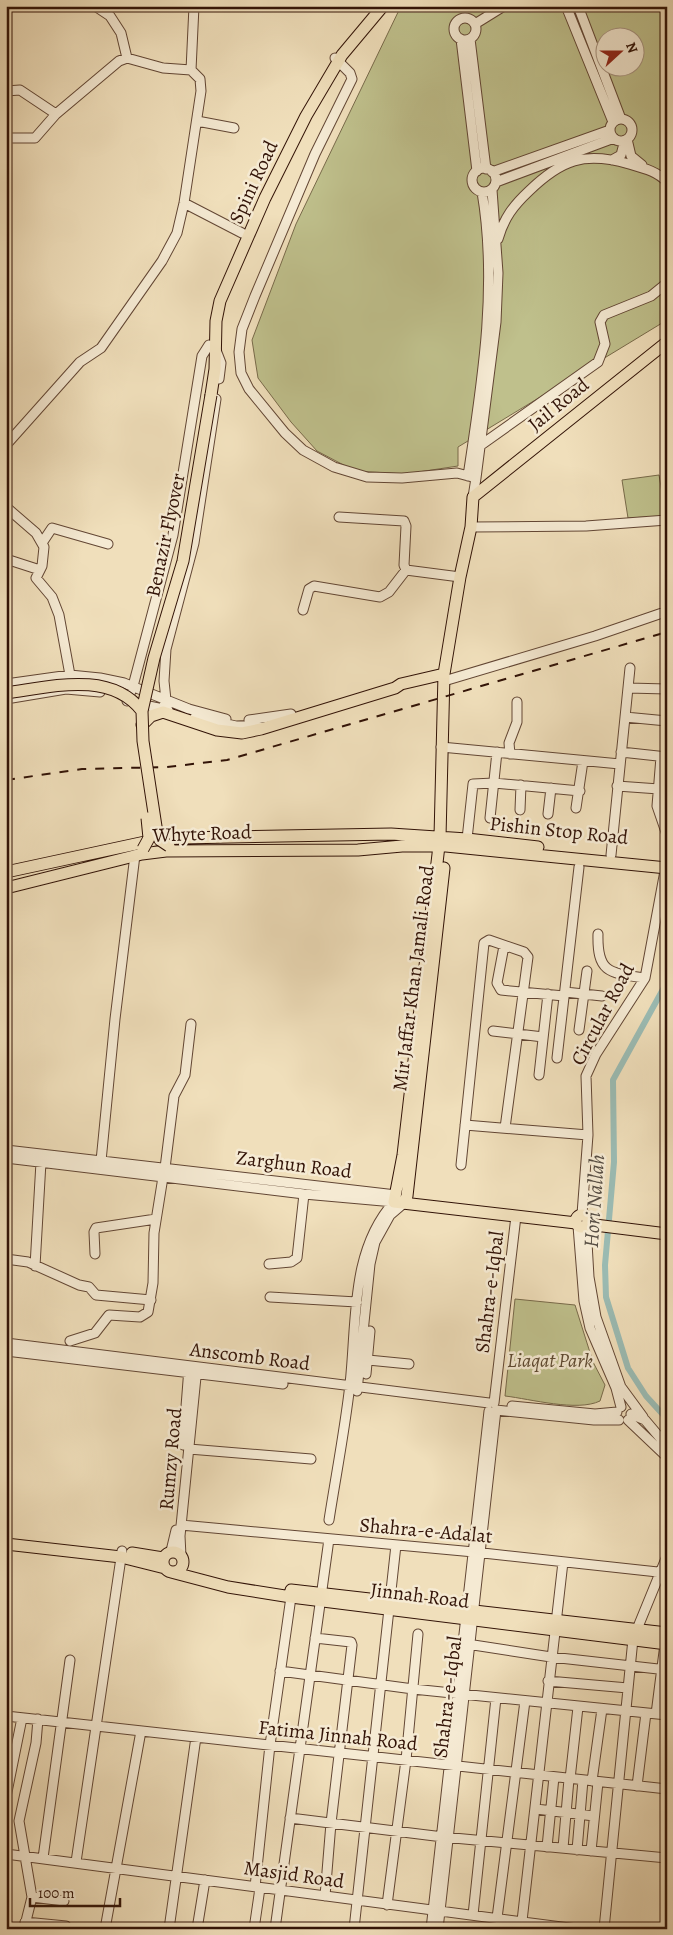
<svg xmlns="http://www.w3.org/2000/svg" width="673" height="1935" viewBox="0 0 673 1935" font-family="Alegreya,serif">
	<rect width="100%" height="100%" fill="#f0dfbb"/>
	<filter id="stains"><feTurbulence type="fractalNoise" baseFrequency=".004" numOctaves="4"/><feColorMatrix values="0 0 0 0 .2 0 0 0 0 .09 0 0 0 0 .02 0 0 0 .5 -.17"/></filter>
	<radialGradient id="worn" r=".72"><stop offset=".6" stop-color="#630" stop-opacity="0"/><stop offset="1" stop-color="#630" stop-opacity=".3"/></radialGradient>
	<path fill="#bfc08c" stroke="#786a4a" fill-rule="evenodd" d="M401,6H667V320L458,447V466L405,474L355,471L317,451L291,422L258,378L252,340L296,224ZM606,38H636V68H606Z
		M659,475L666,516L628,518L622,480Z
		M515,1299L575,1305L593,1362L605,1385L600,1401C577,1412 531,1399 505,1396Z"/>
	<g fill="none" stroke-linecap="round" stroke-linejoin="round">
		<path stroke="#9bbcb4" stroke-width="6" d="M667,982L613,1080L614,1162L605,1265L606,1297L628,1368L646,1396L667,1419"/>
		<defs>
			<path id="minor" d="M95,6L110,16L121,33L127,58
				M566,6L613,122
				M578,6L621,119
				M454 29a11 11 0 1 1 22 0a11 11 0 1 1-22 0Z
				M475,24L504,6
				M461,39L477,171
				M470,39L486,169
				M335,58L350,73L352,79L315,154L255,296L242,329L239,352L241,373L249,389L285,433L303,450L334,467L367,477L402,478L457,473L476,478L473,497
				M191,70L194,6
				M6,91L20,90L56,114
				M610 130a11 11 0 1 1 22 0a11 11 0 1 1-22 0Z
				M197,121L234,128
				M6,138H35L56,114L119,61L127,58L163,68L191,70
				M627,139L631,156L642,165
				M612,160L621,155L625,140
				M472 180a12 12 0 1 1 24 0a12 12 0 1 1-24 0Z
				M492,172L610,130
				M496,182L614,138
				M184,203L242,233
				M498,239C504,218 513,206 529,191C561,160 584,151 629,164C643,168 657,171 667,182
				M216,350L221,363L219,379
				M6,445L80,362L101,348L162,261L177,233L184,203L201,91L200,79L191,70
				M481,445L598,362L605,344L600,322L604,315L651,296L667,283
				M468,476C482,383 498,286 482,192
				M476,478L496,322L498,273L492,190
				M6,507L36,533L44,547L42,566L36,578L52,597L59,615L70,675
				M339,517L404,521L406,526L404,565L406,570
				M471,527L586,526L667,520
				M42,543L52,528L108,544
				M6,559L40,570
				M303,610L309,589L314,586L380,597L389,592L406,570L460,577
				M444,681L595,636L665,612L667,609
				M6,684L70,675L100,678L124,683L189,709L226,719
				M628,688L667,689
				M6,699L66,689L100,692
				M127,701L133,686L173,535L202,356L209,345
				M139,704L168,710
				M163,709L166,700L164,681L166,649L194,543L216,399
				M195,717L236,726L258,725
				M625,717L667,721
				M249,720L291,714
				M441,747L620,764
				M621,752L667,757
				M510,754L509,743L517,722V702
				M661,757L657,806L667,835
				M617,786L659,789
				M576,808L583,761
				M520,810L521,785
				M548,814L551,788
				M490,818L497,752
				M467,839L473,784L494,783L580,791
				M611,855L630,668
				M598,934C597,973 609,973 645,978
				M504,946L497,983L501,990L564,996
				M565,992L602,996
				M579,1030L587,971
				M493,1031L543,1037
				M557,1058L579,867
				M539,1075L548,994
				M465,1125L588,1135
				M6,1150L396,1195
				M6,1158L304,1194L394,1202
				M101,1161L115,1019L135,855
				M461,1165L484,943L489,940L524,952L528,957L505,1128
				M165,1168L174,1096L185,1075L191,1024
				M582,1214L588,1135L586,1076L596,1054L645,978L667,860
				M586,1225L589,1277L596,1317L622,1390
				M578,1226L584,1301L590,1328L616,1388L621,1407
				M95,1254L94,1232L96,1228L156,1219
				M6,1259L28,1262L79,1285L89,1287L96,1295L151,1300
				M269,1264L291,1262L297,1258L304,1194
				M35,1266L41,1162
				M270,1297L357,1302
				M70,1341L95,1333L109,1315L140,1317L148,1312L153,1283L154,1233L163,1177
				M6,1343L489,1403
				M6,1351L283,1384
				M368,1360L409,1364
				M366,1374L370,1331
				M621,1387L643,1417
				M357,1391L370,1264L375,1242L390,1215L404,1203
				M494,1403L516,1216
				M512,1406L595,1414L617,1412
				M496,1410L594,1420H619
				M631,1414L645,1420L667,1446
				M628,1420L667,1457
				M183,1445L189,1368
				M189,1449L311,1459
				M329,1520C336,1475 345,1429 350,1384C357,1322 350,1251 394,1202
				M181,1525L474,1552L667,1573
				M171,1551L176,1530
				M181,1556L180,1536L197,1367
				M315,1638L351,1642L352,1645L331,1823L325,1896
				M467,1644L551,1657L667,1670
				M280,1671L413,1689L667,1715
				M548,1681L628,1688
				M656,1714L665,1644
				M6,1716L667,1789
				M570,1779L578,1707
				M592,1781L602,1709
				M637,1786L646,1713
				M6,1797L22,1718
				M536,1809L594,1816
				M290,1818L443,1837L667,1858
				M547,1847L554,1777
				M563,1848L569,1779
				M577,1850L583,1780
				M591,1851L598,1782
				M6,1854L577,1929
				M43,1858L70,1660
				M76,1862L122,1551
				M255,1887L270,1745L291,1597
				M32,1897L64,1901
				M387,1905L406,1760L418,1634
				M473,1915L496,1698
				M497,1918L525,1701
				M522,1921L563,1562
				M25,1922L66,1926
				M24,1929L32,1897L19,1821L36,1743L38,1719
				M105,1929L141,1731
				M169,1929L196,1737
				M197,1929L205,1880
				M254,1929L260,1888
				M275,1929L329,1539
				M354,1929L396,1545
				M431,1929L489,1411
				M438,1929L496,1410
				M604,1929L633,1639L667,1556"/>
			<path id="major" d="M211,395L215,369L216,321L220,301L265,198L306,116L342,55L383,6
				M142,725L151,716L163,712L217,730L242,733L261,729L395,688L401,684L444,674
				M6,872L159,839L182,838L391,834L467,839L538,847
				M6,888L142,854L166,851L358,850L402,846H446L667,868
				M404,1203L407,1196L444,868
				M576 1221a6 6 0 1 1 12 0a6 6 0 1 1-12 0Z
				M576,1223L394,1202L403,1155L440,837L444,674L460,577L471,527L473,497L667,342
				M587,1224L667,1234
				M6,1544L121,1557L165,1568
				M163 1562a10 10 0 1 1 20 0a10 10 0 1 1-20 0Z
				M132,1553L163,1558
				M171,1572L228,1587L291,1597L667,1644
				M291,1590L667,1633"/>
		</defs>
		<use href="#minor" stroke="#624634" stroke-width="11"/>
		<use href="#major" stroke="#321307" stroke-width="13"/>
		<use href="#minor" stroke="#f5ead3" stroke-width="9"/>
		<use href="#major" stroke="#f0dfbb" stroke-width="11"/>
		<path stroke="#321307" stroke-width="2" stroke-dasharray="9 9" stroke-linecap="butt" d="M6,780L82,769L167,767L227,760L667,632"/>
		<defs>
			<path id="major-bridge" d="M6,693C51,687 110,670 142,711
				M169,846L160,840L157,833L143,741L142,711L154,658L183,561L211,395
				M143,849L149,838L147,818"/>
		</defs>
		<use href="#major-bridge" stroke="#321307" stroke-width="13" stroke-linecap="butt"/>
		<use href="#major-bridge" stroke="#f0dfbb" stroke-width="11"/>
	</g>
	<g text-anchor="middle" stroke-width="5" stroke-linejoin="round" paint-order="stroke">
		<g font-size="20" fill="#321307" stroke="#f5ead3">
			<text transform="translate(253 182) rotate(-65)" y="7">Spini Road</text>
			<text transform="translate(558 404) rotate(-39)" y="7">Jail Road</text>
			<text transform="translate(165 535) rotate(-78)" y="7">Benazir Flyover</text>
			<text transform="translate(559 830) rotate(6)" y="7">Pishin Stop Road</text>
			<text transform="translate(202 833) rotate(-2)" y="7">Whyte Road</text>
			<text transform="translate(413 978) rotate(-83)" y="7">Mir Jaffar Khan Jamali Road</text>
			<text transform="translate(602 1014) rotate(-62)" y="7">Circular Road</text>
			<text transform="translate(294 1164) rotate(7)" y="7">Zarghun Road</text>
			<text transform="translate(489 1292) rotate(-83)" y="7">Shahra-e-Iqbal</text>
			<text transform="translate(250 1356) rotate(7)" y="7">Anscomb Road</text>
			<text transform="translate(170 1459) rotate(-85)" y="7">Rumzy Road</text>
			<text transform="translate(426 1530) rotate(5)" y="7">Shahra-e-Adalat</text>
			<text transform="translate(420 1595) rotate(7)" y="7">Jinnah Road</text>
			<text transform="translate(447 1697) rotate(-83)" y="7">Shahra-e-Iqbal</text>
			<text transform="translate(338 1735) rotate(6)" y="7">Fatima Jinnah Road</text>
			<text transform="translate(294 1874) rotate(8)" y="7">Masjid Road</text>
		</g>
		<g font-size="20" font-style="italic" fill="#5c472f" stroke="#f5ead3">
			<text x="550" y="1367">Liaqat Park</text>
		</g>
		<g font-size="21" font-style="italic" fill="#574e44" stroke="#f5ead3">
			<text transform="translate(594 1201) rotate(-86)" y="7">Hori Nallah</text>
		</g>
	</g>
	<rect width="673" height="1935" fill="none" stroke="#f0dfbb" stroke-width="25"/>
	<rect x="8" y="8" width="658" height="1920" fill="none" stroke="#321307" stroke-width="2.5"/>
	<rect x="12" y="12" width="648" height="1910" fill="none" stroke="#321307"/>
	<g transform="translate(620 52) rotate(69)"><circle r="24" fill="#f5ead3" stroke="#a79481"/>
	<path d="M0-4L9 19L0 12L-9 19Z" fill="#8f2418"/>
	<text y="-8" font-size="14" font-weight="bold" text-anchor="middle" fill="#321307">N</text>
	</g>
	<path d="M30 1898v8h90v-8" fill="none" stroke="#321307" stroke-width="2.5"/>
	<text x="38" y="1898" font-size="15" fill="#321307" stroke="#f5ead3" stroke-width="4" paint-order="stroke">100 m</text>
	<rect width="100%" height="100%" filter="url(#stains)"/>
	<rect width="100%" height="100%" fill="url(#worn)"/>
</svg>
